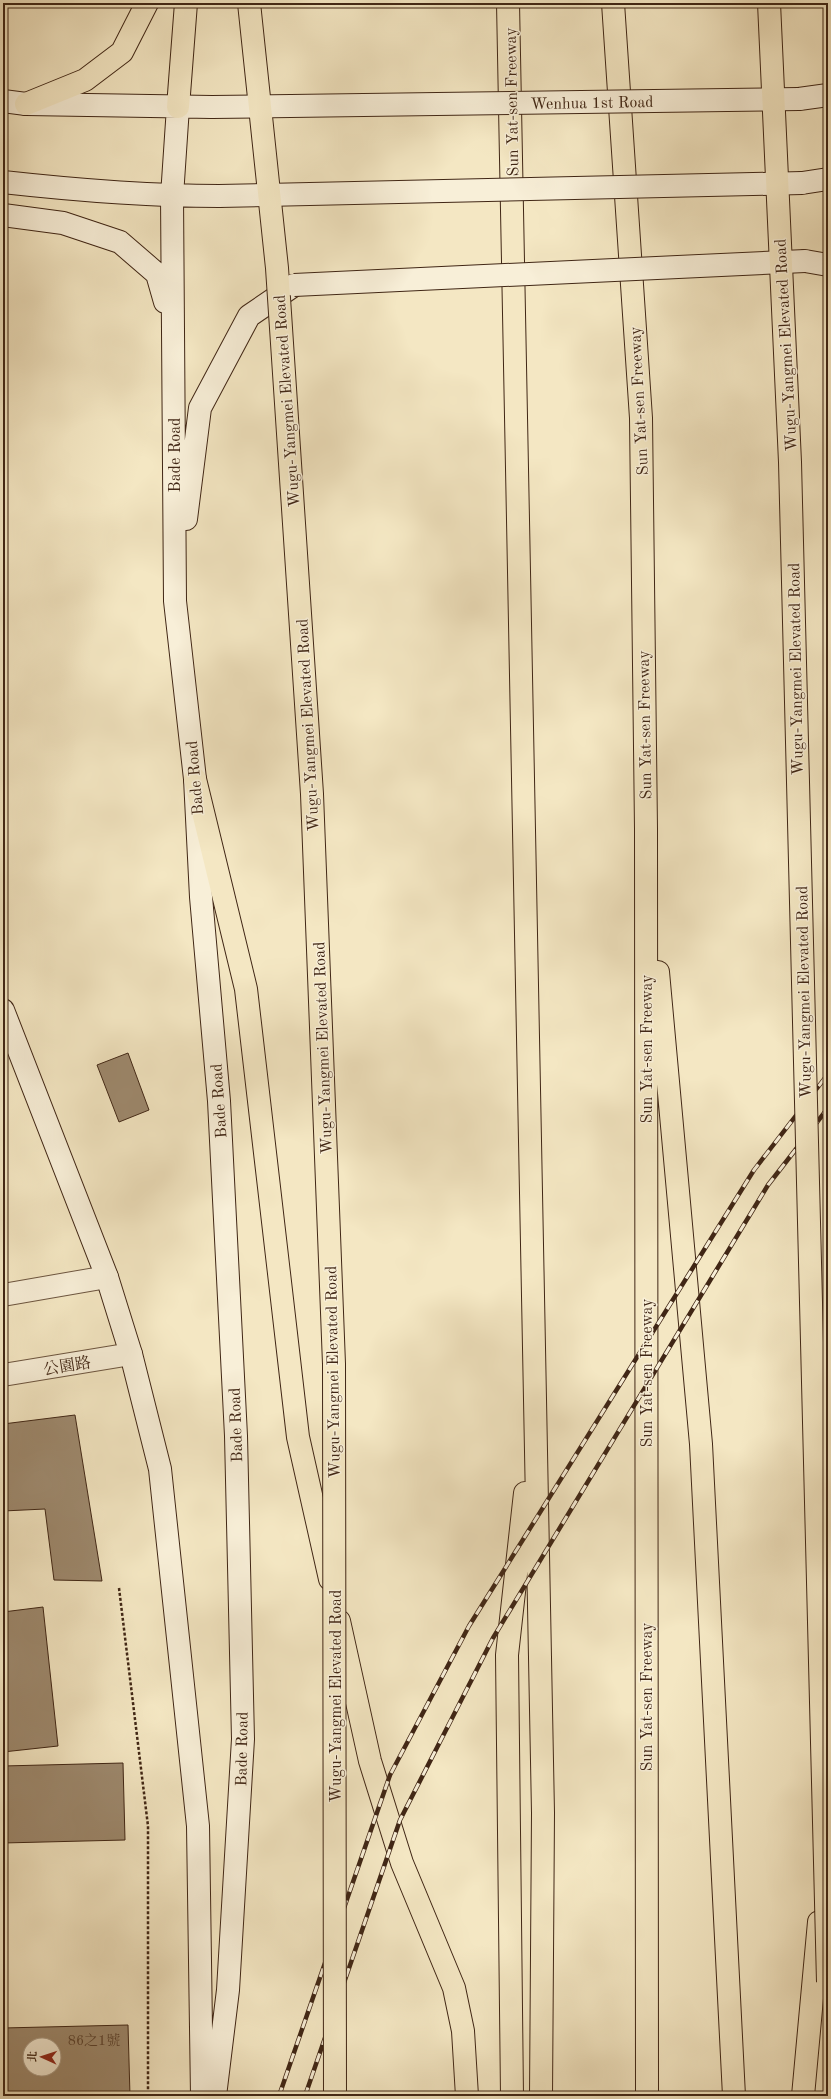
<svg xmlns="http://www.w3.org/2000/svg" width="831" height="2099" viewBox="0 0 831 2099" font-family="'Old Standard TT','Noto Serif TC',serif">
	<rect width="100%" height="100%" fill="#f4e7c3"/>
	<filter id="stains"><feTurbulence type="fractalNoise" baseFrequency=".005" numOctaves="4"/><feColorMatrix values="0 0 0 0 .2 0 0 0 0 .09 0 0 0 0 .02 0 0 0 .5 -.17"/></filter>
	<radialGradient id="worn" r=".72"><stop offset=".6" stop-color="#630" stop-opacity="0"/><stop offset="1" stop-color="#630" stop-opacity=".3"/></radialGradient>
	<path fill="#9e8a6f" stroke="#402615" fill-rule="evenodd" d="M128,1053L149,1110L119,1122L97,1065Z
		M75,1415L102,1581L54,1580L45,1509L3,1511V1424Z
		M43,1607L58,1746L3,1752V1612Z
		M123,1763L125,1840L3,1843V1766Z
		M128,2025L130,2096H3V2028ZM30,2045H54V2069H30Z"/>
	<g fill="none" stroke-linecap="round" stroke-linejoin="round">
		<defs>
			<path id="street" d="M3,1295L107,1277
				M3,1375L131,1354"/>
			<path id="secondary" d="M799,99L828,95
				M3,101L26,104L212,107
				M178,107L172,196L175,601L195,779L201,897L219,1101L236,1436L243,1739L228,1990L215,2096
				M3,182C75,190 147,196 219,196
				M802,183L828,179
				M3,215L63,223L120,242L157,274L165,302
				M805,261L828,265
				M186,519L200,408L249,316L293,286
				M3,1010L107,1277L131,1354L160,1469L198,1826L202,2096"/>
			<path id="highway" d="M508,3L543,1813L541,2096
				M613,3L641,418L646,829L647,2096
				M26,104L85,80L122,52L147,3
				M178,107L186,3
				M195,779L246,989L298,1437L330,1579
				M658,972L701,1444L734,2096
				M339,1621L370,1761L402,1863L454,1988L463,2031L467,2096
				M512,2096L507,1655L525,1493
				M803,2096L819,1922"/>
		</defs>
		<use href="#street" stroke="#6d5640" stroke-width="24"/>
		<use href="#secondary" stroke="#402615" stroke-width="24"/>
		<use href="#highway" stroke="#402615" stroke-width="24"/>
		<path stroke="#402615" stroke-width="2.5" stroke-dasharray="3 2" stroke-linecap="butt" d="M119,1588L148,1826V2096"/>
		<use href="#street" stroke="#f8efd8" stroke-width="22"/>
		<use href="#secondary" stroke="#f8efd8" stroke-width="22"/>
		<use href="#highway" stroke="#f4e7c3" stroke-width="22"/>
		<defs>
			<path id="rail" d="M279,2096L390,1775L469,1626L754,1170L828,1074
				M305,2096L400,1820L493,1638L768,1185L828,1108"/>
		</defs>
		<use href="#rail" stroke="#402615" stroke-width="4.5"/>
		<use href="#rail" stroke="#f8efd8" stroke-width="3" stroke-dasharray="9" stroke-linecap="butt"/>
		<defs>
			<path id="secondary-bridge" d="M212,107L799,99
				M219,196L802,183
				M294,285L805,261"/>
			<path id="highway-bridge" d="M249,3L277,268L312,794L334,1364L335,2096
				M769,3L790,462L828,1982"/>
		</defs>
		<use href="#secondary-bridge" stroke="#402615" stroke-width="24" stroke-linecap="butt"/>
		<use href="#highway-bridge" stroke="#402615" stroke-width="24" stroke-linecap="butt"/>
		<use href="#secondary-bridge" stroke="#f8efd8" stroke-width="22"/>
		<use href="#highway-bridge" stroke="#f4e7c3" stroke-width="22"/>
	</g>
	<g text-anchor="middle" stroke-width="3" stroke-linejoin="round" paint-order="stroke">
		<g font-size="14" fill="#583f2c">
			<text x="94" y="2045">86之1號</text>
		</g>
		<g font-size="16" fill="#402615" stroke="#f8efd8">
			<text transform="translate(511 102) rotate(-91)" y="6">Sun Yat-sen Freeway</text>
			<text transform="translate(592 102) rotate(-1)" y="6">Wenhua 1st Road</text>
			<text transform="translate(785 345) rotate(-93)" y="6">Wugu-Yangmei Elevated Road</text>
			<text transform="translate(286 401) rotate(-94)" y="6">Wugu-Yangmei Elevated Road</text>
			<text transform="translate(638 401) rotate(-93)" y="6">Sun Yat-sen Freeway</text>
			<text transform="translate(174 455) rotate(-90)" y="6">Bade Road</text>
			<text transform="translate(795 669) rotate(-91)" y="6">Wugu-Yangmei Elevated Road</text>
			<text transform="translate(307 725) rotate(-93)" y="6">Wugu-Yangmei Elevated Road</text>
			<text transform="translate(644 725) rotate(-91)" y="6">Sun Yat-sen Freeway</text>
			<text transform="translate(194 778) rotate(-95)" y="6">Bade Road</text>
			<text transform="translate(803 992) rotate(-91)" y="6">Wugu-Yangmei Elevated Road</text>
			<text transform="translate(322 1048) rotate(-92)" y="6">Wugu-Yangmei Elevated Road</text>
			<text transform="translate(646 1049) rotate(-90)" y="6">Sun Yat-sen Freeway</text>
			<text transform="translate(218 1101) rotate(-94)" y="6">Bade Road</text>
			<text transform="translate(67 1365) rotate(-9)" y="6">公園路</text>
			<text transform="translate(332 1372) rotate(-91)" y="6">Wugu-Yangmei Elevated Road</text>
			<text transform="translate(646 1373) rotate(-90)" y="6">Sun Yat-sen Freeway</text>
			<text transform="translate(235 1425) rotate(-92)" y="6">Bade Road</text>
			<text transform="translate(335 1696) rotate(-90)" y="6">Wugu-Yangmei Elevated Road</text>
			<text transform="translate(646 1697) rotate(-90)" y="6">Sun Yat-sen Freeway</text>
			<text transform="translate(241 1749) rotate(-89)" y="6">Bade Road</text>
		</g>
	</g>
	<rect width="831" height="2099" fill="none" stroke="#f4e7c3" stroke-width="16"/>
	<rect x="4" y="4" width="823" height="2091" fill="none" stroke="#402615" stroke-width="2"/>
	<rect x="8" y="8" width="815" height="2083" fill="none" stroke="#402615"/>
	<g transform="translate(42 2057) rotate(273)"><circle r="19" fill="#f8efd8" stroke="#ae9f8a"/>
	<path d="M0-3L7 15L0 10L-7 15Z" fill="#8f2418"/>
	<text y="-6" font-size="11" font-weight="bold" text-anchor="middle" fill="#402615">北</text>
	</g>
	<rect width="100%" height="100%" filter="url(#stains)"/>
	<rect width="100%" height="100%" fill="url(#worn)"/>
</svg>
